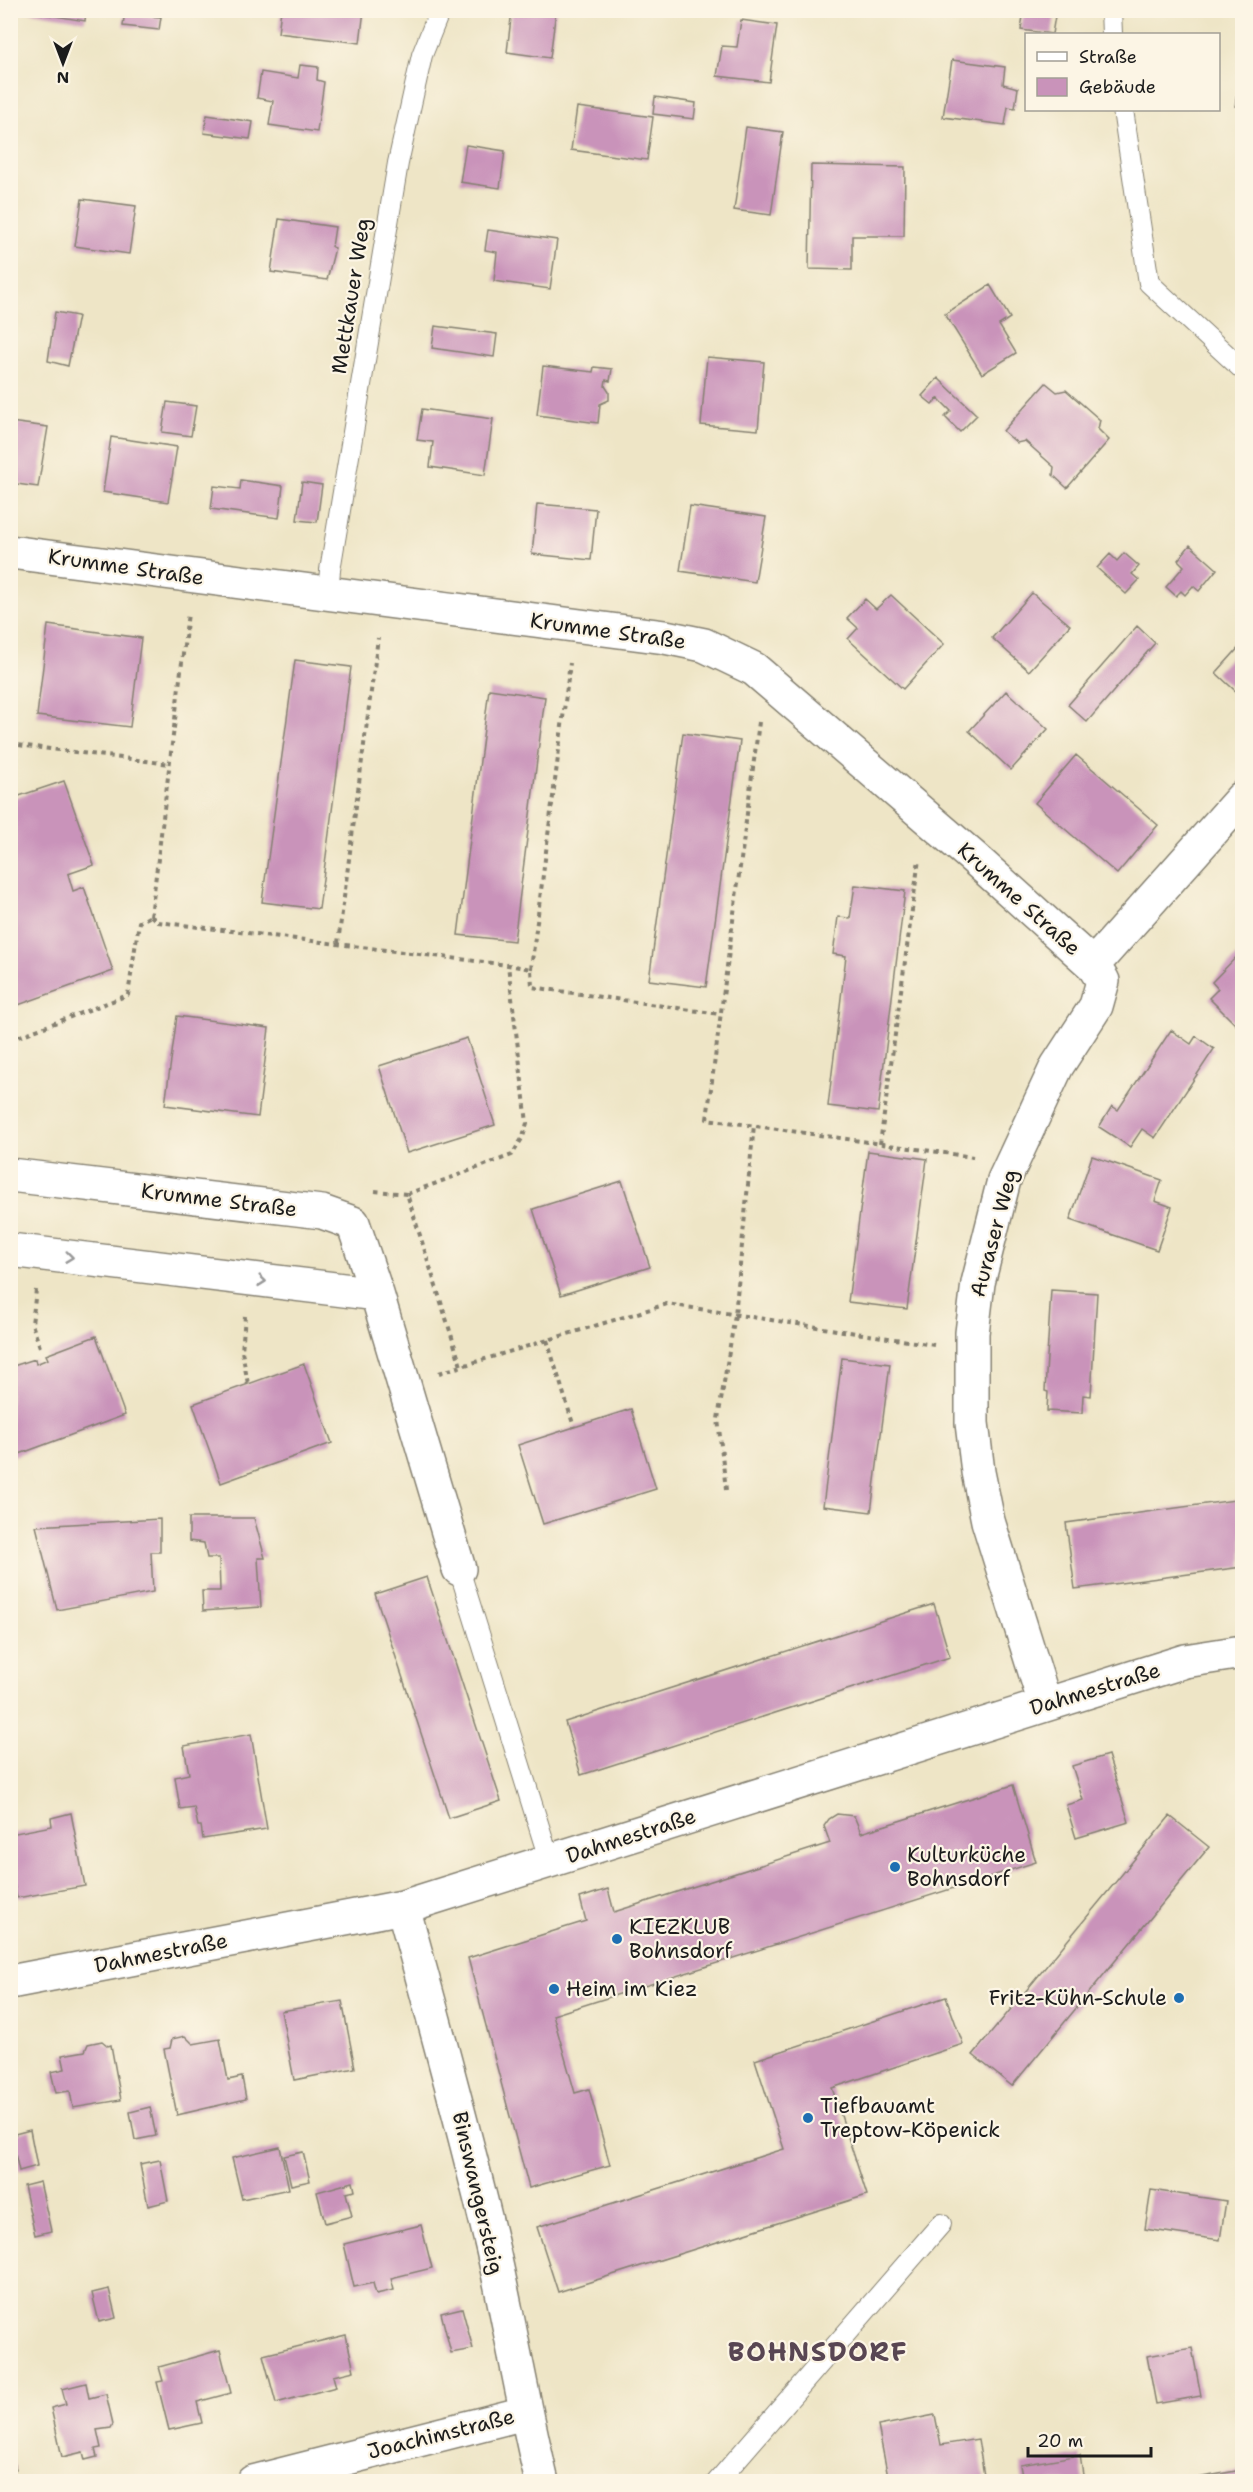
<svg xmlns="http://www.w3.org/2000/svg" width="1253" height="2492" viewBox="0 0 1253 2492" font-family="'Shantell Sans',sans-serif">
	<rect width="100%" height="100%" fill="#fcf5e5"/>
	<filter id="ink" filterUnits="userSpaceOnUse"><feTurbulence type="fractalNoise" baseFrequency=".0167" numOctaves="2"/><feDisplacementMap in="SourceGraphic" scale="12" xChannelSelector="R" yChannelSelector="G"/><feConvolveMatrix kernelMatrix="1 2 1 2 8 2 1 2 1" color-interpolation-filters="sRGB"/></filter>
	<filter id="wash" filterUnits="userSpaceOnUse"><feTurbulence type="fractalNoise" baseFrequency=".008" numOctaves="4" result="noise"/><feDisplacementMap in="SourceGraphic" scale="24" xChannelSelector="R" yChannelSelector="G"/><feGaussianBlur stdDeviation="1.35" result="paint"/><feColorMatrix in="noise" values="0 0 0 0 0 0 0 0 0 0 0 0 0 0 0 0 0 1.4 0 .05"/><feComposite in="paint" operator="in"/></filter>
	<g filter="url(#wash)">
		<rect width="100%" height="100%" fill="#eee5c6"/>
		<g id="blocks">
			<path fill="#c993ba" d="M19,10H86L85,21Z
				M125,10H139V15L161,17L159,30L123,26Z
				M281,10H364L360,43L278,33Z
				M512,10H556L550,58L507,52Z
				M1024,10H1056L1052,34L1021,30Z
				M741,20L777,25L769,82L717,76L722,46L737,47Z
				M952,60L1005,67L1003,84L1018,88L1015,108L1008,107L1005,125L943,117Z
				M300,65L318,67L317,80L324,82L317,132L269,125L273,101L257,98L261,72L298,78Z
				M1241,68H1242V107L1235,106Z
				M655,97L696,103L694,119L653,114Z
				M577,107L653,117L647,160L571,150Z
				M207,115L253,122L250,139L204,133Z
				M746,127L783,132L771,215L734,210Z
				M466,145L505,151L500,188L460,182Z
				M811,165L905,167L904,236H852V270L809,269Z
				M82,199L136,206L129,254L75,246Z
				M279,219L335,227L332,247L335,248L327,280L271,272Z
				M488,230L557,240L550,289L494,281L497,252L485,250Z
				M990,285L1010,318L999,325L1016,353L982,374L945,314Z
				M55,312L78,316L68,366L48,361Z
				M435,326L497,334L494,357L432,348Z
				M707,357L764,362L758,430L701,425Z
				M543,366L593,372L594,367L612,369L610,381L606,380L605,386L609,392V400L600,404L598,423L537,415Z
				M938,378L977,415L960,432L945,417L951,411L938,398L932,404L922,396Z
				M1046,383L1057,392L1066,390L1100,420L1098,429L1109,440L1067,488L1053,475L1054,467L1025,441L1017,443L1003,431Z
				M167,402L196,406L191,436L162,432Z
				M422,409L493,419L485,475L430,467L433,442L417,440Z
				M10,422L48,427L38,487L10,483Z
				M111,437L177,447L168,502L103,492Z
				M241,480L283,486L279,518L211,509L214,486L240,489Z
				M302,482L322,485L317,522L297,520Z
				M537,504L596,509L591,560L532,554Z
				M690,506L766,517L755,582L680,571Z
				M1190,545L1217,569L1199,591L1193,586L1185,595L1181,591L1176,596L1166,587L1184,566L1178,560Z
				M1124,553L1139,566L1132,574L1139,580L1126,594L1097,568L1110,554L1117,561Z
				M1032,593L1070,625L1029,671L992,638Z
				M891,595L944,644L903,689L848,639L858,628L847,618L865,599L876,609Z
				M48,625L141,638L130,727L37,716Z
				M1137,626L1155,643L1087,722L1068,705Z
				M1242,644V697L1216,673Z
				M295,660L351,667L319,909L262,902Z
				M489,689L545,697L514,941L458,935Z
				M1006,691L1048,729L1011,770L969,731Z
				M683,733L740,741L706,987L649,980Z
				M1076,755L1158,825L1117,874L1035,803Z
				M64,781L94,865L68,874L73,891L84,887L113,971L10,1008V799Z
				M855,885L905,891L878,1112L828,1106L846,956L833,954L838,917L850,918Z
				M1242,951V1031L1209,998L1218,989L1212,982Z
				M177,1016L269,1028L258,1117L165,1105Z
				M1171,1030L1191,1044L1196,1036L1214,1049L1155,1138L1142,1129L1130,1147L1099,1127L1112,1106L1118,1110Z
				M467,1038L495,1125L407,1153L379,1066Z
				M868,1151L927,1159L907,1309L848,1302Z
				M1092,1156L1162,1180L1155,1201L1172,1207L1157,1250L1070,1220Z
				M622,1181L650,1267L561,1295L533,1209Z
				M1051,1290L1097,1293L1091,1396L1083,1395L1082,1413L1047,1411L1048,1392L1045,1391Z
				M96,1336L125,1415L14,1456L10,1446V1367L35,1359L36,1364L48,1359L46,1355Z
				M842,1358L890,1364L871,1512L823,1506Z
				M304,1364L332,1443L221,1483L193,1404Z
				M631,1409L656,1489L543,1524L518,1445Z
				M1242,1499V1567L1075,1589L1066,1523Z
				M189,1518H254L265,1558H258L261,1607L203,1611L202,1591H220L219,1558H207L204,1543L189,1541Z
				M160,1519V1552H151L153,1592L57,1610L36,1526Z
				M427,1577L501,1801L449,1818L375,1594Z
				M934,1604L950,1657L581,1775L565,1722Z
				M251,1734L267,1829L203,1839L201,1826H198L194,1807L180,1809L175,1777L189,1774L184,1746Z
				M1108,1755L1129,1822L1076,1838L1066,1805L1083,1800L1072,1766Z
				M1013,1785L1036,1862L553,2015L575,2093L589,2089L610,2165L529,2188L468,1958L586,1921L580,1898L608,1889L614,1912L830,1843L824,1826L829,1819L837,1814L854,1816L861,1833Z
				M71,1813L85,1886L17,1898L10,1865V1834L52,1826L51,1818Z
				M1170,1816L1209,1847L1012,2086L973,2055Z
				M946,1997L963,2044L832,2088L867,2195L558,2292L537,2227L784,2149L755,2060Z
				M342,2001L355,2068L294,2080L281,2011Z
				M185,2036L193,2044L220,2039L228,2080L242,2077L246,2099L177,2115L164,2049L170,2048L172,2039Z
				M102,2041L108,2046L111,2045L121,2100L73,2108L70,2091L56,2093L51,2072L65,2069L62,2055L85,2051L88,2044Z
				M150,2107L156,2136L135,2140L130,2112Z
				M30,2130L37,2166L19,2171L11,2135Z
				M280,2147L289,2189L242,2199L232,2158Z
				M303,2152L310,2181L291,2185L284,2156Z
				M160,2160L168,2201L148,2206L140,2164Z
				M40,2182L51,2231L35,2235L24,2186Z
				M353,2182L355,2191L346,2193L352,2216L325,2223L317,2192Z
				M1151,2190L1226,2201L1220,2240L1145,2229Z
				M421,2225L432,2268L391,2278L394,2290L376,2294L373,2283L354,2287L344,2244Z
				M109,2289L116,2318L99,2322L92,2293Z
				M462,2308L473,2349L451,2353L441,2313Z
				M346,2335L354,2371L333,2376L336,2387L276,2403L263,2355Z
				M1192,2348L1201,2396L1156,2404L1147,2356Z
				M220,2350L231,2393L197,2402L202,2423L169,2430L157,2382L163,2381L159,2367Z
				M86,2383L89,2398L106,2394L113,2424L111,2428L97,2430L101,2448L95,2449L97,2457L85,2460L83,2452L62,2457L51,2408L66,2404L62,2389Z
				M935,2415L941,2445L978,2439L985,2482H951L950,2478L928,2482H889L878,2426Z
				M10,2449L16,2469L10,2470Z
				M1080,2455L1084,2482H1023L1020,2465Z
				M1242,2470V2482H1186V2480Z"/>
		</g>
	</g>
	<g filter="url(#ink)">
		<use href="#blocks" fill-opacity="0" stroke="#858071" stroke-width="1.5"/>
		<g fill="none" stroke-linecap="round" stroke-linejoin="round">
			<defs>
				<path id="service" d="M1111,10L1112,34
					M1123,110L1149,283L1242,369
					M328,595L330,570L398,163L422,55L440,10
					M459,1569L550,1862
					M717,2482L941,2224"/>
				<path id="minor" d="M10,552L665,637L704,645L754,669L974,858L1093,965L1103,981L1096,1006L1057,1066L1004,1180L978,1283L972,1333V1423L978,1472L988,1521L1045,1704
					M1093,965L1242,798
					M10,1175L322,1212L353,1223L377,1294L459,1569
					M10,1250L377,1294
					M403,1907C434,2019 465,2132 492,2246C510,2324 523,2403 542,2482
					M10,1982L403,1907L1185,1661L1242,1652
					M253,2482L525,2413"/>
			</defs>
			<use href="#service" stroke="#858071" stroke-width="22"/>
			<use href="#minor" stroke="#858071" stroke-width="36"/>
			<path stroke="#858071" stroke-width="4" stroke-dasharray="4.5 4.5" stroke-linecap="butt" d="M759,722L707,1119L973,1157
				M10,744L170,764
				M151,916L158,922L508,965L531,969L532,987L719,1014
				M151,916L188,613
				M338,943L378,638
				M531,969L570,663
				M10,1040L128,995L139,922L151,916
				M880,1144L919,859
				M375,1191L407,1194L461,1366
				M407,1194L512,1155L523,1137L527,1123L508,965
				M36,1290L32,1324L41,1350
				M245,1316L242,1351L248,1384
				M547,1340L574,1427
				M439,1373L667,1304L934,1345
				M726,1490L718,1419L735,1315L754,1125"/>
			<use href="#service" stroke="#fff" stroke-width="20"/>
			<use href="#minor" stroke="#fff" stroke-width="33"/>
		</g>
		<defs><path id="oneway-chevron" d="M-2-3.5L2.5 0L-2 3.5" fill="none" stroke-width="1.6" stroke-linecap="round" stroke-linejoin="round" transform="scale(1.5)"/></defs>
		<g stroke="#999">
			<use href="#oneway-chevron" transform="translate(69 1257) rotate(7)"/>
			<use href="#oneway-chevron" transform="translate(262 1281) rotate(6)"/>
		</g>
	</g>
	<g fill="#1f6fb2" stroke="#fcf5e5" stroke-width="2">
		<circle cx="895" cy="1867" r="6"/>
		<circle cx="617" cy="1939" r="6"/>
		<circle cx="554" cy="1989" r="6"/>
		<circle cx="1179" cy="1998" r="6"/>
		<circle cx="808" cy="2118" r="6"/>
	</g>
	<g text-anchor="middle" stroke-width="4.5" stroke-linejoin="round" paint-order="stroke">
		<g font-size="21" fill="#1c1c1c" stroke="#fcf5e5">
			<text transform="translate(351 296) rotate(-81)" y="7">Mettkauer Weg</text>
			<text transform="translate(126 567) rotate(8)" y="7">Krumme Straße</text>
			<text transform="translate(608 631) rotate(8)" y="7">Krumme Straße</text>
			<text transform="translate(1019 899) rotate(42)" y="7">Krumme Straße</text>
			<text transform="translate(219 1200) rotate(7)" y="7">Krumme Straße</text>
			<text transform="translate(994 1233) rotate(-75)" y="7">Auraser Weg</text>
			<text transform="translate(1095 1689) rotate(-17)" y="7">Dahmestraße</text>
			<text transform="translate(631 1836) rotate(-18)" y="7">Dahmestraße</text>
			<text transform="translate(161 1953) rotate(-11)" y="7">Dahmestraße</text>
			<text transform="translate(478 2193) rotate(77)" y="7">Binswangersteig</text>
			<text transform="translate(441 2434) rotate(-14)" y="7">Joachimstraße</text>
		</g>
		<g font-size="21" fill="#1c1c1c" stroke="#fcf5e5" text-anchor="start">
			<text x="907" y="1862">Kulturküche<tspan x="907" dy="24">Bohnsdorf</tspan></text>
			<text x="629" y="1934">KIEZKLUB<tspan x="629" dy="24">Bohnsdorf</tspan></text>
			<text x="566" y="1996">Heim im Kiez</text>
			<text x="1167" y="2005" text-anchor="end">Fritz-Kühn-Schule</text>
			<text x="820" y="2113">Tiefbauamt<tspan x="820" dy="24">Treptow-Köpenick</tspan></text>
		</g>
		<g font-size="27" font-weight="bold" letter-spacing="1.5" fill="#594653" stroke="#fcf5e5">
			<text x="818" y="2361">BOHNSDORF</text>
		</g>
	</g>
	<rect width="1253" height="2492" fill="none" stroke="#fcf5e5" stroke-width="36"/>
	<rect x="1025" y="33" width="195" height="78" fill="#fcf5e5" stroke="#a29e95" stroke-width="1.5"/>
	<rect x="1037" y="52" width="30" height="9" fill="#ffffff" stroke="#a29e95" stroke-width="1.5"/>
	<text x="1079" y="63" font-size="18" fill="#1c1c1c">Straße</text>
	<rect x="1037" y="78" width="30" height="18" fill="#c993ba" stroke="#a29e95" stroke-width="1.5"/>
	<text x="1079" y="93" font-size="18" fill="#1c1c1c">Gebäude</text>
	<g transform="translate(63 63) rotate(180)" stroke="#fcf5e5" stroke-width="4.5" paint-order="stroke">
	<path d="M0-4.5L10 22L0 15L-10 22Z" fill="#1c1c1c"/>
	<text y="-9" font-size="16" font-weight="bold" text-anchor="middle" fill="#1c1c1c">N</text>
	</g>
	<path d="M1028 2447v9h123v-9" fill="none" stroke="#1c1c1c" stroke-width="3"/>
	<text x="1037" y="2447" font-size="18" fill="#1c1c1c" stroke="#fcf5e5" stroke-width="4.5" paint-order="stroke">20 m</text>
</svg>
